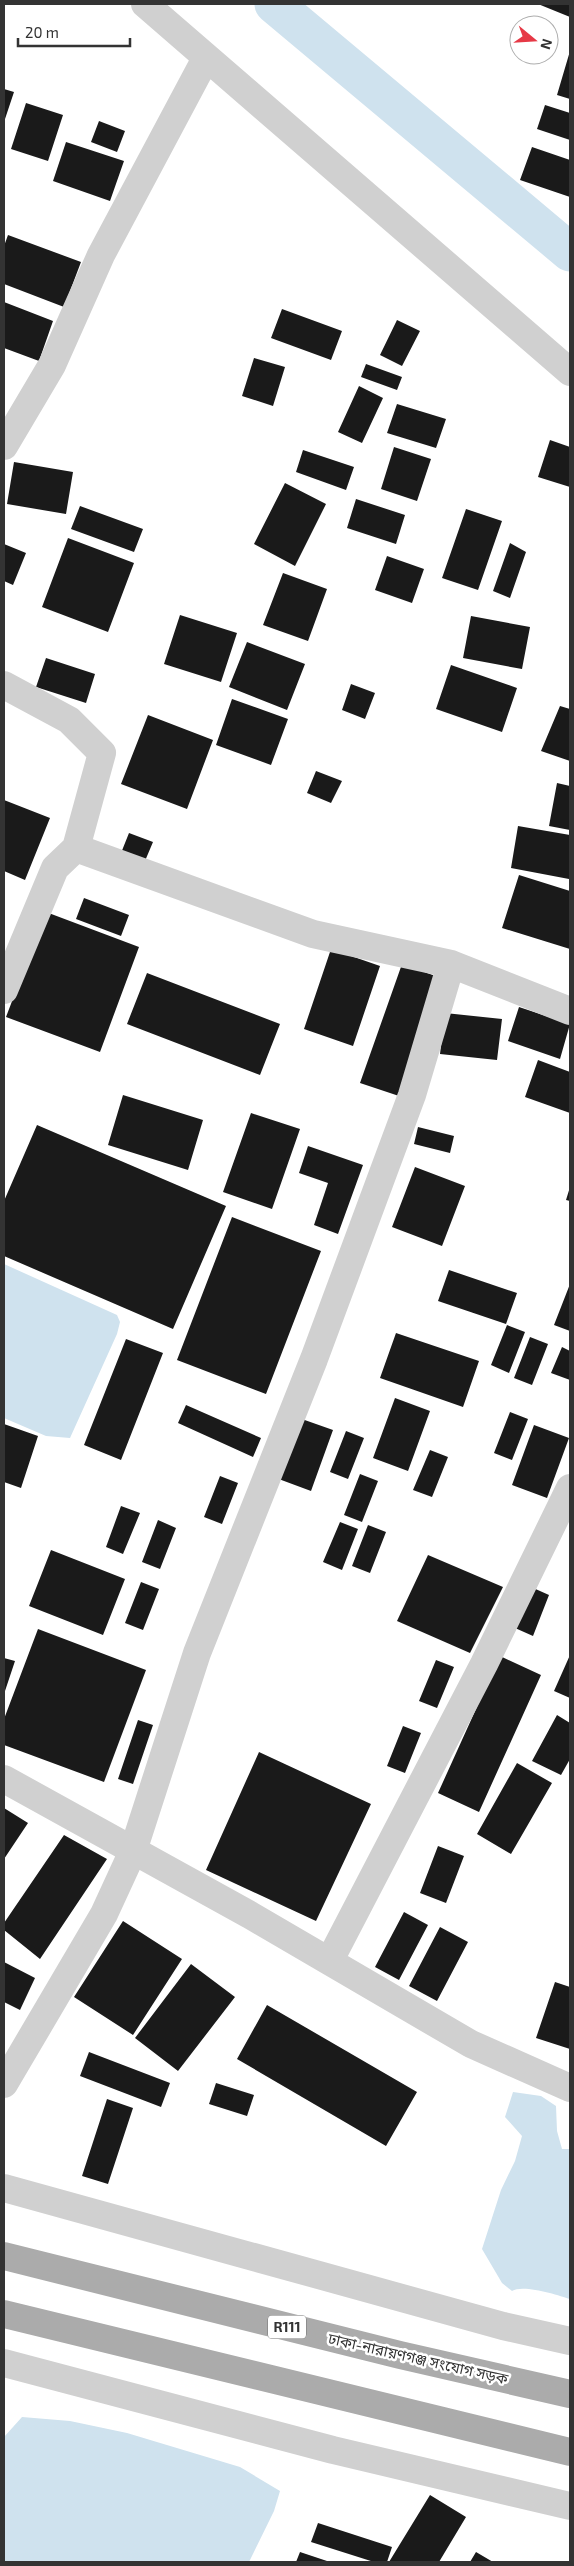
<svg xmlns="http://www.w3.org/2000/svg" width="574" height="2566" viewBox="0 0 574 2566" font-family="'Exo 2','Noto Sans Bengali',sans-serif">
	<rect width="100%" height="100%" fill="#fff"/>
	<path fill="#cfe2ee" d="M4,1264L117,1315L120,1322L117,1334L70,1438L46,1436L4,1418Z
		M513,2092L541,2096L556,2106L557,2131L562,2149H570V2299C558,2295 523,2284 512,2291L502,2283L482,2249L501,2190L515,2161L522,2136L505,2117Z
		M22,2417L70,2421L127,2433L240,2467L280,2491L274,2511L249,2562H4V2437Z"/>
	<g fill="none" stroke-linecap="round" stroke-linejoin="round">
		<path stroke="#cfe2ee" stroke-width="39" d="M274,4L570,252"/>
	</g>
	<path fill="#1a1a1a" d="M538,4H570V17Z
		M570,51V99L557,95Z
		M4,89L14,92L4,122Z
		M26,103L63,115L48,161L11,149Z
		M545,105L570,113V140L537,129Z
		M99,121L125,131L117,152L91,142Z
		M66,142L124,161L110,201L53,181Z
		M532,147L570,160V197L520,180Z
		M8,235L81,262L64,307L4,284V246Z
		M4,302L53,321L39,361L4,348Z
		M282,309L342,331L331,360L271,338Z
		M397,320L420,331L402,366L380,355Z
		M254,358L285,367L273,406L242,396Z
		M366,364L402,377L397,390L361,377Z
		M359,386L383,398L362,443L338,432Z
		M397,404L446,419L436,448L387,433Z
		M550,440L570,447V487L538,477Z
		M394,447L431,459L417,501L381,489Z
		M303,450L354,467L346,490L296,472Z
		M14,462L73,472L66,514L7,504Z
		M285,483L326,504L295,566L254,544Z
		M356,499L405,515L396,544L347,528Z
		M80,506L143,529L134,552L71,529Z
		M466,509L502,521L478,590L442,578Z
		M68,538L134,563L108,632L42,607Z
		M510,543L526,552L510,598L493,591Z
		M4,544L26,553L13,585L4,581Z
		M387,556L424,569L412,603L375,590Z
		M283,573L327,589L308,641L263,625Z
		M180,615L237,633L221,682L164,664Z
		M471,616L530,627L522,669L463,658Z
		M247,642L305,664L287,710L229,687Z
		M46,658L95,674L86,703L36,687Z
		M451,665L517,688L502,732L436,709Z
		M351,684L375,693L365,719L342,710Z
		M232,699L288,719L271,765L216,745Z
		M560,706L570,709V761L541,751Z
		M148,715L213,740L187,809L121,784Z
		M316,771L342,781L331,803L307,793Z
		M557,783L570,786V830L549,826Z
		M4,800L50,818L25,880L4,871Z
		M518,826L570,835L569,879L511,868Z
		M129,833L153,842L142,868L119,858Z
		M519,875L570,891V949L502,928Z
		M84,898L129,915L121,936L76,919Z
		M46,912L139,947L100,1052L6,1017Z
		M331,949L380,966L353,1046L304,1029Z
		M402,964L441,978L399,1096L360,1083Z
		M147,973L280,1024L260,1075L127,1024Z
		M519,1007L570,1024L560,1059L508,1041Z
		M445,1013L502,1019L497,1060L440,1054Z
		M538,1060L570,1072V1113L525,1097Z
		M123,1095L203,1120L188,1170L108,1145Z
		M251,1113L300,1129L272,1209L223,1192Z
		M37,1125L226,1206L173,1329L4,1256V1201Z
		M418,1127L454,1136L450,1153L414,1144Z
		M308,1146L363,1165L338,1234L314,1225L328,1183L299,1173Z
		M415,1167L465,1186L442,1246L392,1227Z
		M570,1187V1201L566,1200Z
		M232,1217L321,1251L266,1394L177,1360Z
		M449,1270L517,1293L506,1324L438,1301Z
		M570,1284V1331L554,1325Z
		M507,1325L525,1332L509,1373L491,1365Z
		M396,1333L479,1361L463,1407L380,1378Z
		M530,1337L548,1344L532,1385L514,1378Z
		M126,1339L163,1353L121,1460L84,1445Z
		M562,1347L570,1351V1380L551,1373Z
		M395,1398L430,1411L408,1471L373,1458Z
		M186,1405L261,1438L253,1457L178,1423Z
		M510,1412L528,1419L512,1460L494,1453Z
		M299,1418L333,1430L311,1491L276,1478Z
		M4,1424L38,1436L21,1488L4,1482Z
		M534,1425L569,1438L547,1498L512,1485Z
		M346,1431L364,1438L348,1479L330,1472Z
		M430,1450L448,1457L432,1497L413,1490Z
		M360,1474L378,1481L362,1522L344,1515Z
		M220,1476L238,1483L222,1524L204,1517Z
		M121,1506L140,1513L123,1554L106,1547Z
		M158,1520L176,1528L160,1569L142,1562Z
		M340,1522L358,1529L342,1570L323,1562Z
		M368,1525L386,1532L370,1573L352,1566Z
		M51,1550L125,1579L103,1635L29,1606Z
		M428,1555L503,1587L470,1653L397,1621Z
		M141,1582L159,1589L143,1630L125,1623Z
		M531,1587L549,1595L533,1636L515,1628Z
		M38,1629L146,1670L104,1782L4,1745V1719Z
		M570,1655V1698L554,1691Z
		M500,1656L541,1675L479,1812L438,1793Z
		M4,1658L15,1661L4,1694Z
		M436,1660L454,1667L437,1708L419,1701Z
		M557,1715L570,1723V1759L561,1775L532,1761Z
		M138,1720L153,1725L133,1784L118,1779Z
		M403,1726L421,1733L405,1773L387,1766Z
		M259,1752L371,1804L316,1921L206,1870Z
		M517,1763L552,1783L511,1854L477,1834Z
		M4,1808L28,1823L4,1859Z
		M64,1835L107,1859L40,1959L4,1930V1923Z
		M438,1846L464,1856L446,1903L420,1893Z
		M404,1912L428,1925L399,1980L375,1967Z
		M123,1921L182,1959L133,2035L74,1997Z
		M440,1927L468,1942L437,2001L409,1986Z
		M4,1962L35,1978L20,2010L4,2002Z
		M191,1964L235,1997L178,2071L135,2038Z
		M555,1982L570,1987V2049L536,2038Z
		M267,2005L417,2092L386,2146L237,2059Z
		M89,2052L170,2083L161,2107L80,2076Z
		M216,2083L254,2095L247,2116L209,2104Z
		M107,2099L133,2108L108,2184L82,2176Z
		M430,2495L466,2517L439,2562H389Z
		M318,2523L392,2547L387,2562H374L311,2542Z
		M300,2552L330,2562H296Z
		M476,2552L493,2562H470Z"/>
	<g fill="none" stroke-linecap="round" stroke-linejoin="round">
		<path stroke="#d0d0d0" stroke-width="28" d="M145,4L570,372
			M4,446L52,365L101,255L206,58
			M4,685L69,720L102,753L76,848
			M4,990L55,868L76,848L313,934L451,964L570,1011
			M4,1779L250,1915L471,2044L570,2088
			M330,1960L484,1664L570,1488
			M4,2084L104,1914L133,1851L197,1653L314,1359L412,1095L451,964
			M4,2188L503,2326L570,2341
			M4,2363L333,2450L570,2506"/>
		<path stroke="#ababab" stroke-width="28" d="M4,2256L400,2355L570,2394
			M4,2314L570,2452"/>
	</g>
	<g text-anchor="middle" stroke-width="5" stroke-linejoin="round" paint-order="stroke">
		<rect fill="#fff" stroke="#707070" stroke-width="1" x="268" y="2315.5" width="38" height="23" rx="4"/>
		<g font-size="14" font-weight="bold" fill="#333">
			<text x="287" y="2332">R111</text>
		</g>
		<g font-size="15" fill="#333" stroke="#fff">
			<text transform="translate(418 2359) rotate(13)" y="5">ঢাকা-নারায়ণগঞ্জ সংযোগ সড়ক</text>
		</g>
	</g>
	<rect width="574" height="2566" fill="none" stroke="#333333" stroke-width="10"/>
	<g transform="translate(534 40) rotate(108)"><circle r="24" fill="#ffffff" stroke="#adadad"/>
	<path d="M0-4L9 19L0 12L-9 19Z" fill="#e63946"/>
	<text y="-8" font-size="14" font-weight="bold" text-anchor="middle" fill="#333333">N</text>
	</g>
	<path d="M18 38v8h112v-8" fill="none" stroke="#333333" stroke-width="2.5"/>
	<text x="25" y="38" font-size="15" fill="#333333" stroke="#ffffff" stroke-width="4" paint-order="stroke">20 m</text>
</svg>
